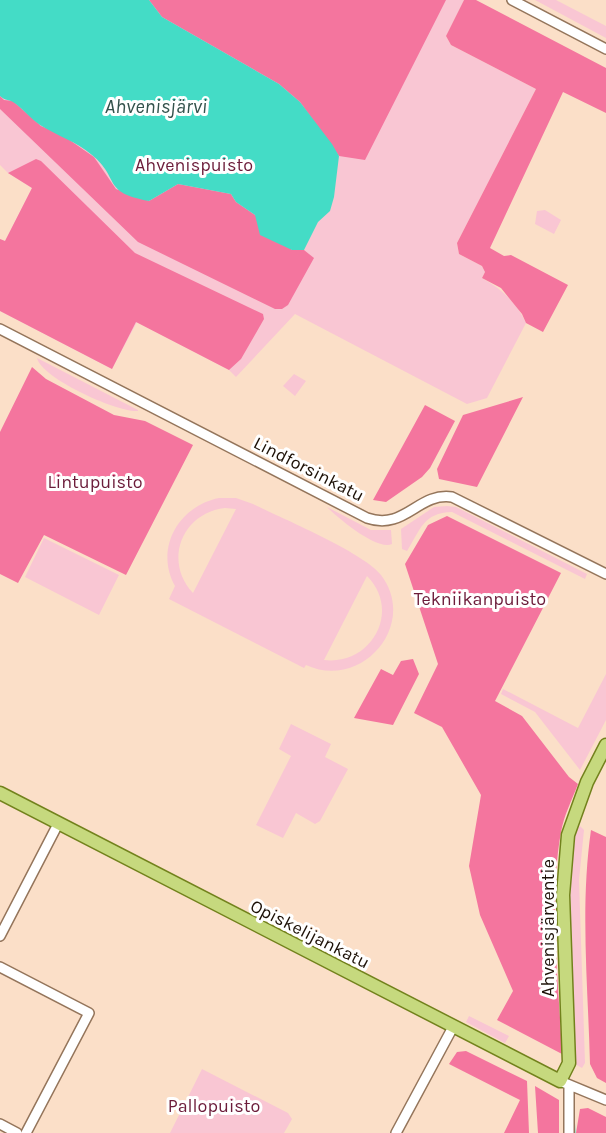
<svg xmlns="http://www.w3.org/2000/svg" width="606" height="1133" viewBox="0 0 606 1133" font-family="Karla,sans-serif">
	<rect width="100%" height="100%" fill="#fbdfc8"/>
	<path fill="#f9c6d3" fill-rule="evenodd" d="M0,0H464L446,36L451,45L536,89L457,243L459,254L482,266L485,272L482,278C502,289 517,303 526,323L487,398L467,404L295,314L236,377L229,370L137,322L112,369L0,311V239L5,241L32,188L8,173L0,165Z
		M535,0H556L606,26V38Z
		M545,210L561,220L554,234L535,224L537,211Z
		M37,358L138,410V411C118,413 41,378 37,358Z
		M294,374L306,381L295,396L283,386Z
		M219,498H236L253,504C283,519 363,552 381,575C419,625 361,691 306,665L304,668L169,599L175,586C154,548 179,506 219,498ZM225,508L236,509L193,593C163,561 182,513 225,508ZM367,576C402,611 371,666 324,660Z
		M447,506L456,507L587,574L585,579L452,512C423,513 421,529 407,551L402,549L401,529L434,507Z
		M327,507L371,530H391L392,544C377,551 338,518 327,507Z
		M44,538L119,575L99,615L25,577Z
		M606,674V720L580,770L535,712L501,694L503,689L578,728Z
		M291,724L331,744L325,757L348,769L320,821L315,824L296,813L283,838L256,825L291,756L279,749Z
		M580,826L584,830L579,880L585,1063L582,1068L575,1064L574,1060L568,883L575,830Z
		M469,1016L509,1036L505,1043L466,1022Z
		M202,1069L288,1113L292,1119L284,1133H170Z"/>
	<path fill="#f4759e" d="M149,0H446L365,160L339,156L300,102L279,84L162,17Z
		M464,0H476L606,68V113L563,92L490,248L504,256L511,255L568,285L543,332L526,323L522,314L501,288L482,278L485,272L482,266L459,254L457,243L536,89L451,45L446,36Z
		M0,96L4,100L13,101L41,126L61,134L94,157L116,189L149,201L178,184L231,194L236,202L255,215L292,250H304L314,258L288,305L282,309H275L138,242L0,109Z
		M36,159L41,161L135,253L263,314L264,319L241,359L229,370L136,322L112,369L0,311V239L5,241L32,188L8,173Z
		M32,367L46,379L114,415L145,421L193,445L126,575L44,535L18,583L0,574V432Z
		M523,397L477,487L439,479L437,469L463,415Z
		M425,405L455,421L430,468L422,477L386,502L373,500Z
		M447,516L561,573L495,701L522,716L569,777L578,784C572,800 564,815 561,832C548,904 559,982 562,1054L497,1020L513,991L480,915L469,866L481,795L442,727L414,713L438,664L405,564L428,525Z
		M413,659L419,674L393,725L354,718L381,669L393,675L401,661Z
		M591,830L606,837V1083L597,1078L590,1064C588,986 580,907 591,830Z
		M466,1051L527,1081L529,1133H504L520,1100L449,1064L457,1052Z
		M535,1086L559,1100V1133H538Z
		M588,1108L606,1117V1133H576L580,1109Z"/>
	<path fill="#44dcc6" d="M0,0H149L162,17L279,84L300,102L332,144L339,156L334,197L330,211L318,222L304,250H292L260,235L255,215L236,202L231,194L178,184L149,201C101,192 121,179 92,155C76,141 57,136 40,125C31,119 24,110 16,104C10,99 5,101 0,96Z"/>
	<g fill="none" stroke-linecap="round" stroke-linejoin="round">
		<path stroke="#44dcc6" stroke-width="3" d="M573,1113L574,1133"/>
		<defs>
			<path id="minor" d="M512,0L606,49
				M0,329L367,518C405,531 418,492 452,497L606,574
				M0,936L58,824
				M0,967L89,1013L26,1133
				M560,1081L606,1100
				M0,1124L17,1133
				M396,1133L453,1027
				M569,1133V1085"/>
			<path id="major" d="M0,793L560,1081L569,1063L563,895L568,835L587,782L606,745"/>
		</defs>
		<use href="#minor" stroke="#94755b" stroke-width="12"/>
		<use href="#major" stroke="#72821c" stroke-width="15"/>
		<use href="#minor" stroke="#fff" stroke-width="9"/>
		<use href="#major" stroke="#c6d97e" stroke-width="12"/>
	</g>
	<g text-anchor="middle" stroke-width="6" stroke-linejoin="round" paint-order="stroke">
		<g font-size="18" fill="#6c1c3a" stroke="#fff">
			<text x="194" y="171">Ahvenispuisto</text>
			<text x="95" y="488">Lintupuisto</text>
			<text x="480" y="605">Tekniikanpuisto</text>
			<text x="214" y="1112">Pallopuisto</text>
		</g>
		<g font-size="18" fill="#1c1006" stroke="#fff">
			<text transform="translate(309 469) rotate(27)" y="6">Lindforsinkatu</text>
			<text transform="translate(548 928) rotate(-90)" y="6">Ahvenisjärventie</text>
			<text transform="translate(310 934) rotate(27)" y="6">Opiskelijankatu</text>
		</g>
		<g font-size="20" font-style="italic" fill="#33524c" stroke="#fff">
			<text x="156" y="113">Ahvenisjärvi</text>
		</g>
	</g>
</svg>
